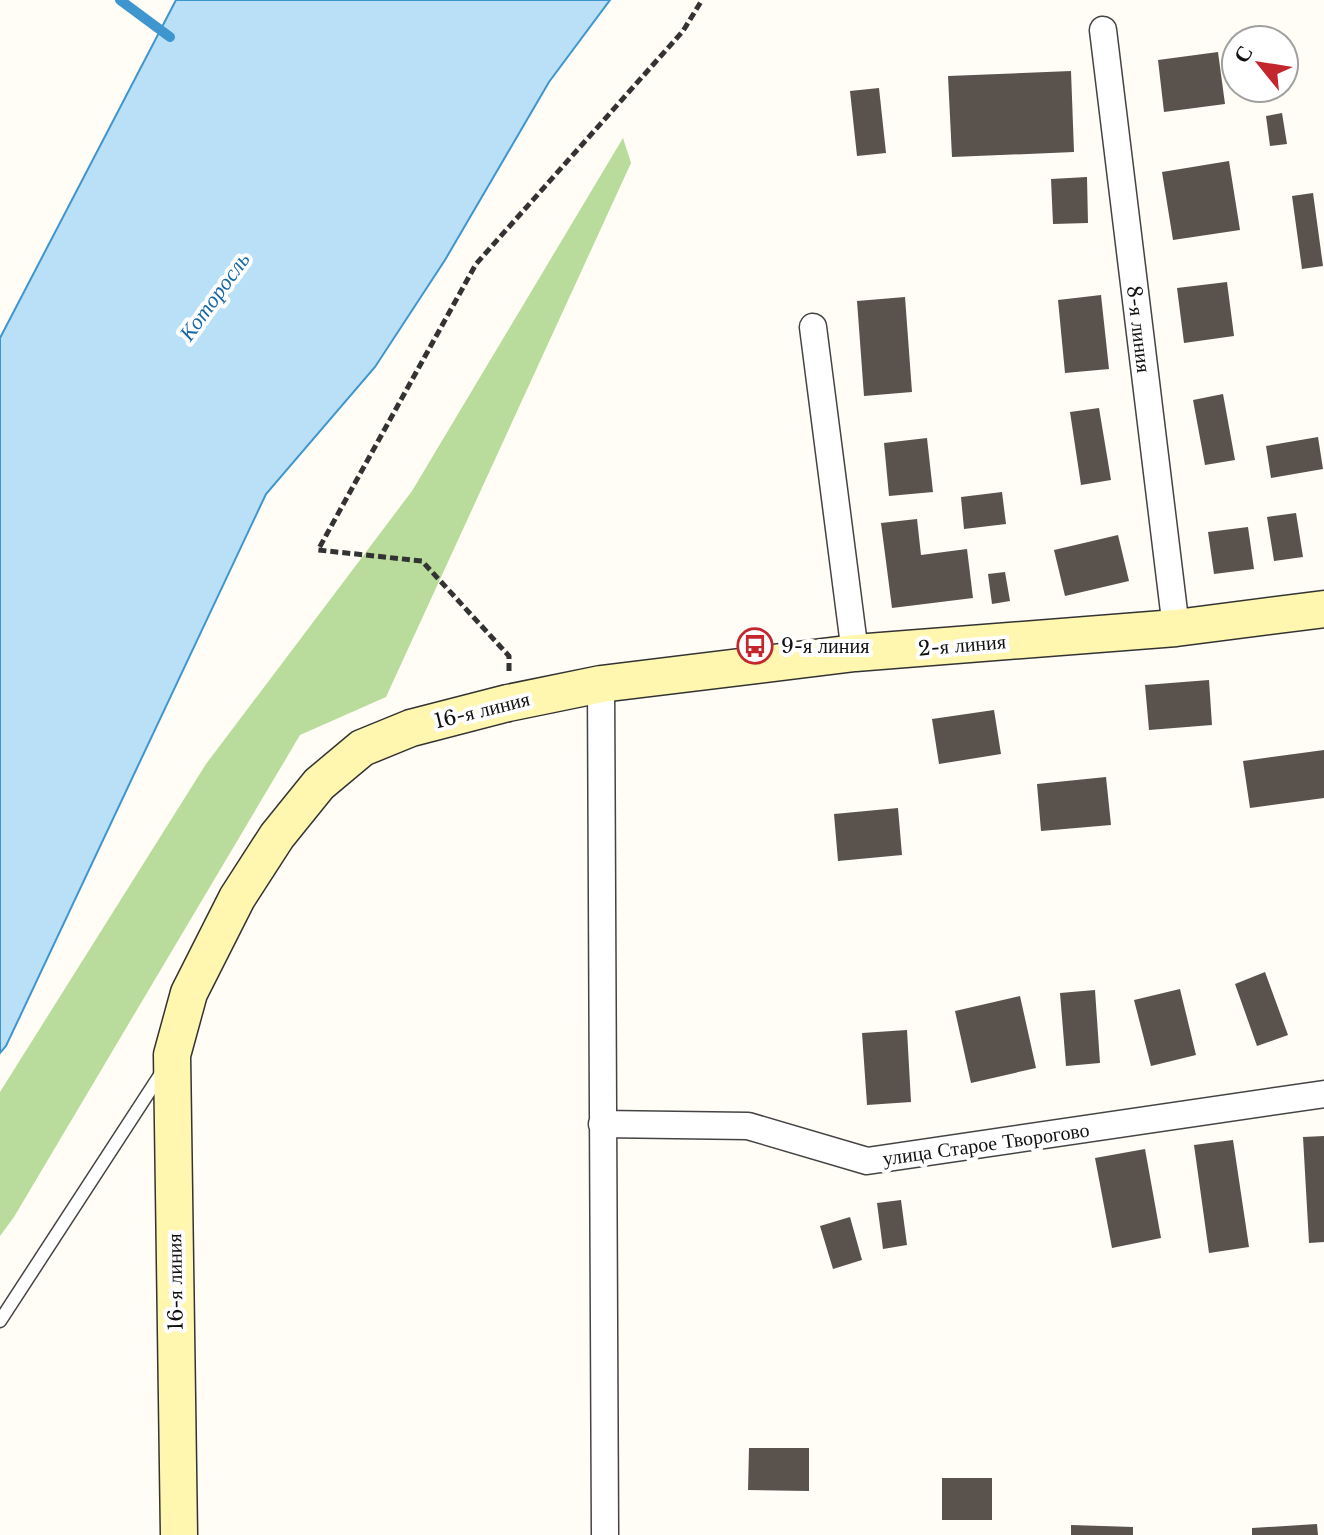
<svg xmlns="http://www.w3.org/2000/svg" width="1324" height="1535" viewBox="0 0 1324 1535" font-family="'Libre Baskerville',serif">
	<rect width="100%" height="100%" fill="#fffdf5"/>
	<path fill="#b9dc9c" d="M623,138L631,163L386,697L300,735L14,1217L0,1236V1092L206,764L412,491Z"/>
	<path fill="#b9e0f7" stroke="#3f96cf" stroke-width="2" d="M176,0H610L549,82L445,260L375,367L266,494L6,1046L0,1053V338Z"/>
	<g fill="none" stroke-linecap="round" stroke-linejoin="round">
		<path stroke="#3f96cf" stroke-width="10" d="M120,0L170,37"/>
	</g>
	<path fill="#5a524d" d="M1218,52L1225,104L1164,112L1158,60Z
		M1071,71L1074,152L952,157L948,76Z
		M879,88L886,153L857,156L850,91Z
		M1282,113L1287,144L1270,146L1266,116Z
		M1229,161L1240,230L1173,240L1162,172Z
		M1087,177L1088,223L1053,224L1051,179Z
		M1313,193L1323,266L1302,269L1292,196Z
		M1227,282L1234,336L1184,343L1177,288Z
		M1101,295L1109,369L1065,373L1058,300Z
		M905,297L912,392L864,396L857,301Z
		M1223,394L1235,460L1205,465L1193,400Z
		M1099,408L1111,480L1081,485L1070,412Z
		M1318,437L1323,469L1271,478L1266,446Z
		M927,438L933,492L889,496L884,443Z
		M1002,492L1006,524L964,529L961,497Z
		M1296,513L1303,557L1274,561L1267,517Z
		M917,519L921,555L967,549L973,598L892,608L881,523Z
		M1248,527L1254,569L1214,574L1208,532Z
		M1118,535L1129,581L1065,596L1054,550Z
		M1005,572L1010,601L992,604L988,574Z
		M1209,680L1212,725L1149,730L1145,685Z
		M994,710L1001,754L939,764L932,719Z
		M1324,750V798L1250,808L1243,761Z
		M1106,777L1111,825L1041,831L1037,784Z
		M898,808L902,855L838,861L834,814Z
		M1265,972L1288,1035L1257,1046L1235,984Z
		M1180,989L1196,1055L1151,1066L1134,1000Z
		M1095,990L1100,1063L1066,1066L1060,993Z
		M1020,996L1036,1068L971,1083L955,1011Z
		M907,1030L911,1102L867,1105L862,1033Z
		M1324,1136V1242L1309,1243L1303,1137Z
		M1233,1140L1249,1247L1209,1253L1194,1145Z
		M1145,1149L1161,1238L1112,1248L1095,1158Z
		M901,1200L907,1245L883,1249L877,1203Z
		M850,1217L862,1260L833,1269L820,1226Z
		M749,1448H809V1491L748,1490Z
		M942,1478H992V1520H942Z
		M1317,1524L1318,1535H1252V1528Z
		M1071,1525L1133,1527V1535H1071Z"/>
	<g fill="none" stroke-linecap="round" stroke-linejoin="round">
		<defs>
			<path id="lane" d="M0,1321L162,1072"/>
			<path id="street" d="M1103,30L1176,628
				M813,327L855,653
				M601,684L605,1535
				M602,1124L748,1126L867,1161L1324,1094"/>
			<path id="secondary" d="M179,1535L172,1055L189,993L237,898L277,836L319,784L362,748L411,728L508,703L601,684L855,653L1176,628L1324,609"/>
		</defs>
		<use href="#lane" stroke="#444" stroke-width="15"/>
		<use href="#street" stroke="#444" stroke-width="29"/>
		<use href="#secondary" stroke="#333" stroke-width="39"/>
		<path stroke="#333" stroke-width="5" stroke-dasharray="8 4" stroke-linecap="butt" d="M509,671V656L422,561L318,550L476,264L683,31L702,0"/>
		<use href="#lane" stroke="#fff" stroke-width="12"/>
		<use href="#street" stroke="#fff" stroke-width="26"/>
		<use href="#secondary" stroke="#fff6b0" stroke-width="36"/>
	</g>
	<defs>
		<symbol id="bus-ring" viewBox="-11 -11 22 22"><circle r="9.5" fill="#fff" stroke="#c4262e" stroke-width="1.5"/><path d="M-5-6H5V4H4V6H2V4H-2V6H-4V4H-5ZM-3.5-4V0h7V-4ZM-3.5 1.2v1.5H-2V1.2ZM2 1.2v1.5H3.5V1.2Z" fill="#c4262e"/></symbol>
	</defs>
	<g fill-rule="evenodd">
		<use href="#bus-ring" x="735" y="626" width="40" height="40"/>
	</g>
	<g text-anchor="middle" stroke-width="8" stroke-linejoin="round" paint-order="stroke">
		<g font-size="20" fill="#111" stroke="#fff">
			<text transform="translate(1139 329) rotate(83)" y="7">8-я линия</text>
			<text transform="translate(962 645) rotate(-5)" y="7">2-я линия</text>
			<text transform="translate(482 710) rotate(-14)" y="7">16-я линия</text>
			<text transform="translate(986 1144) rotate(-8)" y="7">улица Старое Творогово</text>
			<text transform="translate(175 1282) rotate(-91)" y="7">16-я линия</text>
		</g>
		<g font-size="20" fill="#111" stroke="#fff" text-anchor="start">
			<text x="781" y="653">9-я линия</text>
		</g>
		<g font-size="22" font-style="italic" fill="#1768a6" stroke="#fff">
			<text transform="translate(214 296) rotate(-54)" y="8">Которосль</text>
		</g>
	</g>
	<g transform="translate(1260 64) rotate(300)"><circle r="38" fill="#ffffff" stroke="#a0a0a0" stroke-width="2"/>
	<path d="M0-6L14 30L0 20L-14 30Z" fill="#c4262e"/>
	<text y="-12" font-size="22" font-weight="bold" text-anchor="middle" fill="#111111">С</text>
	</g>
</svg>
